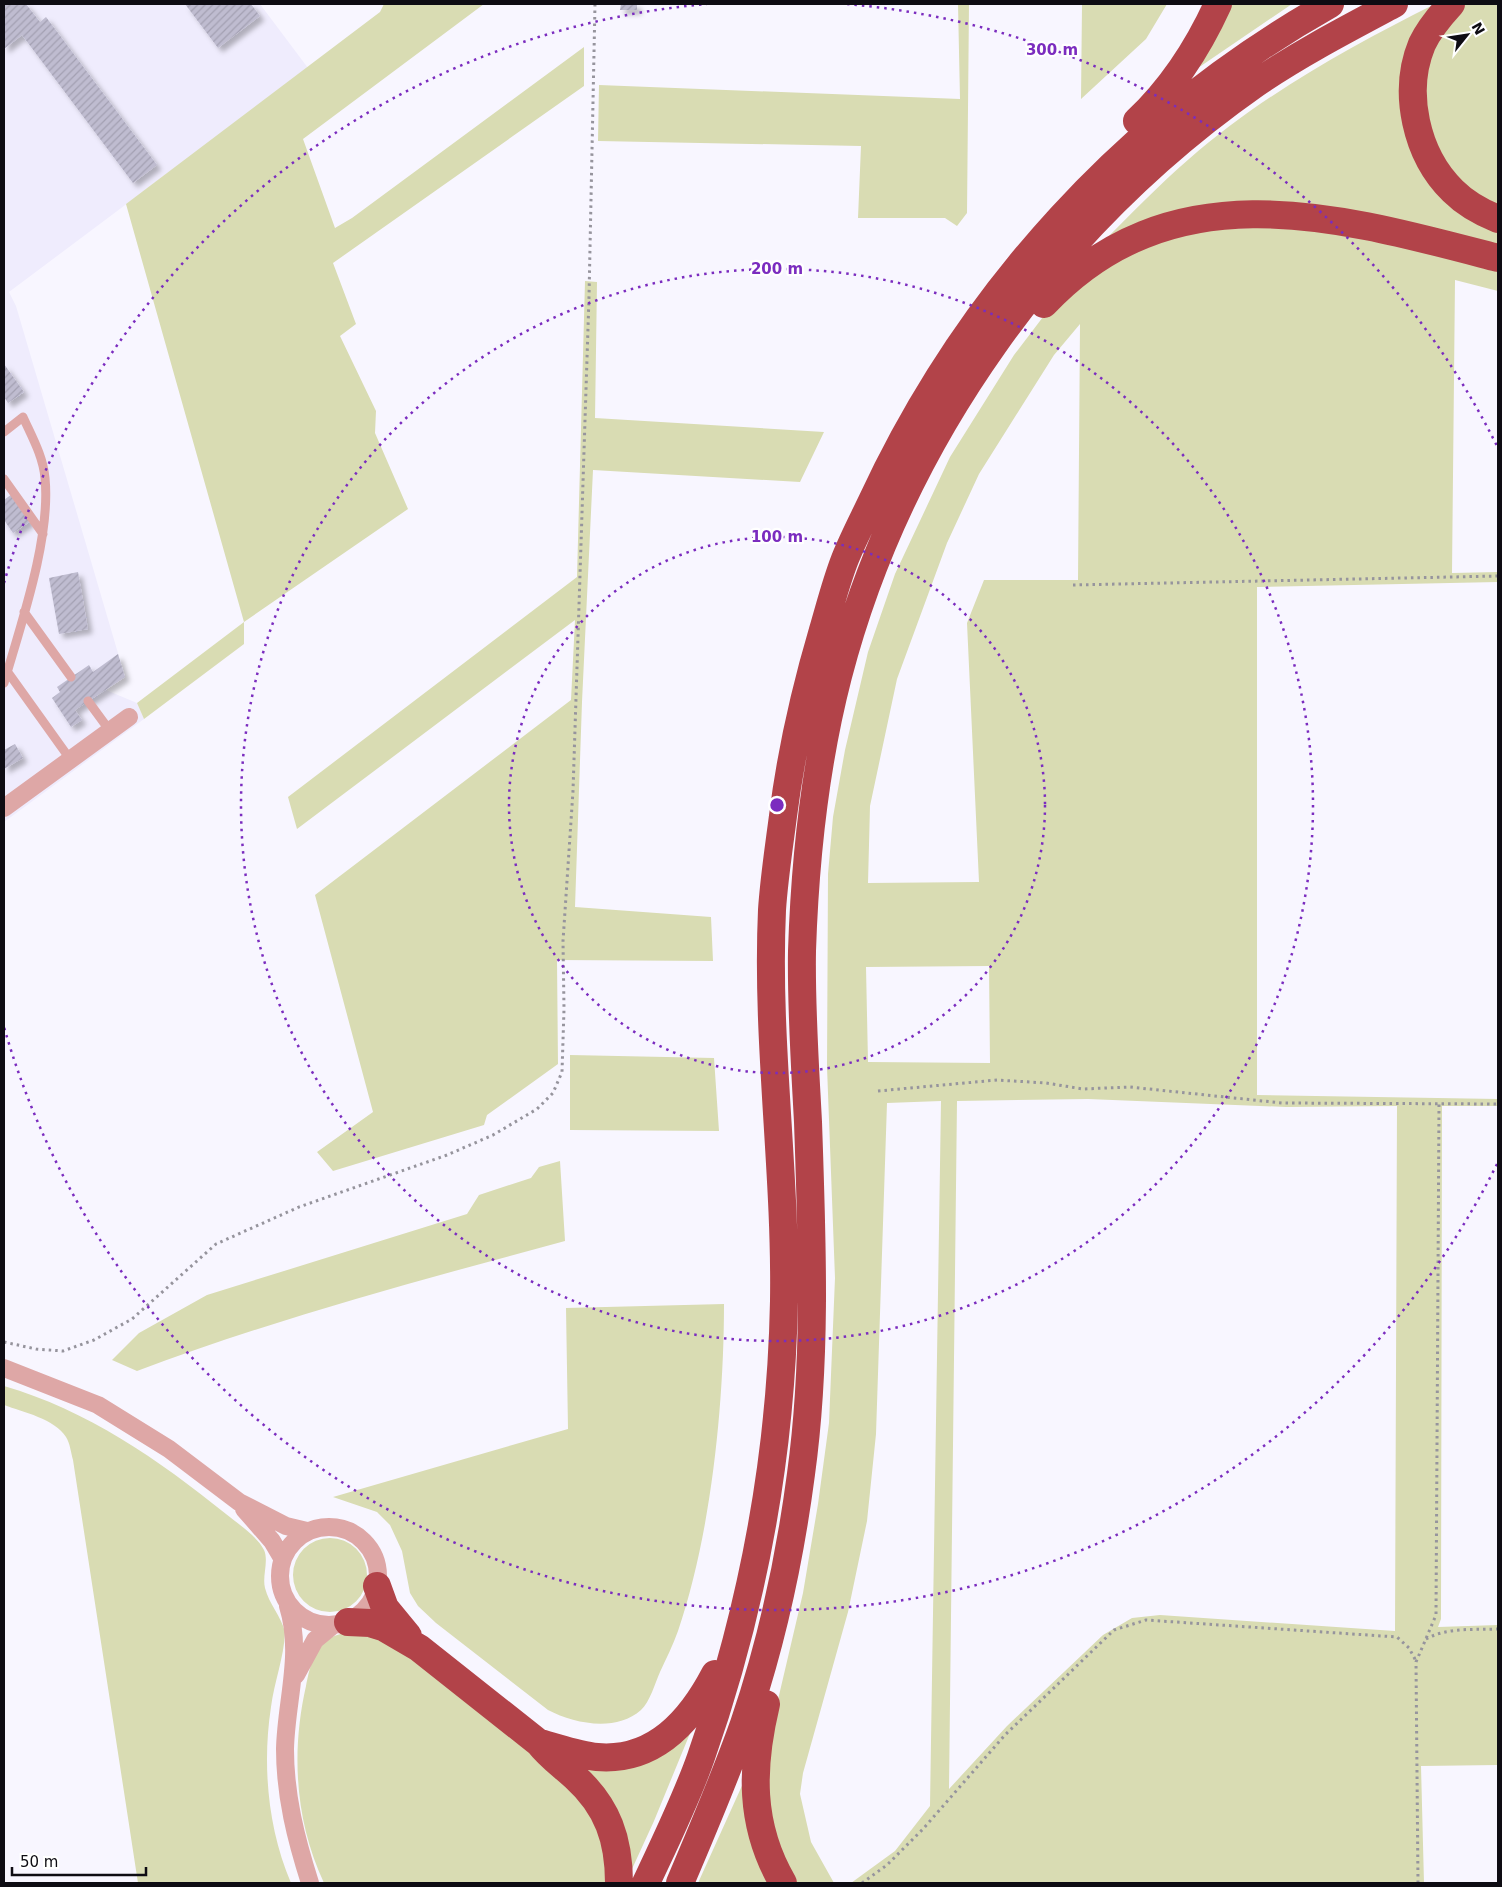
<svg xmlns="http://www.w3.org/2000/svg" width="1502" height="1887" viewBox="0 0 1502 1887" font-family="'DejaVu Sans',sans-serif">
	<defs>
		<pattern id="building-hatch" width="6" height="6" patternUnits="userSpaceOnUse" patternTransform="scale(1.25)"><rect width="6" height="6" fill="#bfbcd0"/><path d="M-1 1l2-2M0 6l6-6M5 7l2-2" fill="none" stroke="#a3a0b2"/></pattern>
		<filter id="shadow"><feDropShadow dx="4.5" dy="4.5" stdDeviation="2.5" flood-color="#0004"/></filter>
	</defs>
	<rect width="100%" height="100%" fill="#f8f6ff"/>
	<path fill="#efecfd" d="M4,4H260L308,68L9,292L16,306L125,677L106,690L137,703L144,719L4,822Z"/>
	<path fill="#d9dcb3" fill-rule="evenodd" d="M384,4H484L303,139L335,228L352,218L584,47V86L333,263L356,324L340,336L376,411L375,433L408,509L244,622V644L144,719L137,703L244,622L126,204L380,12Z
		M958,4H969L967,213L957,226L945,218H858L861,146L598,141L599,85L960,99Z
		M994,4H1167L1146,39L1081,99L1082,5Z
		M1228,4H1292L1195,70Z
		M1435,4L1410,135L1498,228V248L1342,210L1104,241C1132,213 1159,185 1189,159C1261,96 1349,47 1435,4Z
		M1465,4H1498V210L1466,191L1437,155L1422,106L1429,56L1458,10Z
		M1314,226L1498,268V291L1455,280L1452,573L1498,572V582L1257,587V1095L1498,1099V1106H1442L1441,1619L1438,1627L1498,1625V1765L1421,1766L1424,1883H851L895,1851L930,1806L941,1101L887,1103L876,1434L867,1521L848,1612L803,1773L800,1794L811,1842L834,1883H795L777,1849L766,1793L773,1721L803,1593L818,1504L829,1423L835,1278L827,1067L828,874L833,817L845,750L868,652L895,574L950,457L1014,355L1046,313L1121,254L1189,230ZM1080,324L1078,580H984L967,623L979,882L868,883L870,806L897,679L947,543L979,474L1054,355ZM989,966L990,1063L868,1062L866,967ZM1088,1099L1286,1107L1397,1106L1395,1631L1160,1615L1132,1618L1103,1635L1007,1726L949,1789L957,1101Z
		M585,281L597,282L595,418L824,432L800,482L593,470L582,702L575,907L711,917L713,961L557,960L558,1064L487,1115L484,1125L333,1171L317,1152L373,1112L315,895L571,700L575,620L297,829L288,797L577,577Z
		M570,1055L714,1058L719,1131L570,1130Z
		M560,1161L565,1241C421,1280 277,1318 137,1371L112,1360L139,1333L207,1295L467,1214L479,1195L531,1178L539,1167Z
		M724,1304C724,1406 711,1534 678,1631C673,1645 666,1659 660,1672C655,1683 650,1702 641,1710C616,1732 575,1724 548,1710L436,1623L418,1606L410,1593L402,1551L390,1525L377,1512L333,1497L568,1429L566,1308Z
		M4,1386C87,1410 159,1460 226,1514C238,1524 257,1536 264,1550C269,1561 262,1576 265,1588C269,1604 281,1616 285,1632C284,1658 274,1682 271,1707C262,1766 268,1829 291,1883H138L73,1460C71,1453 70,1443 66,1437C55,1419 23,1412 4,1405Z
		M293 1575a37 37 0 1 1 74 0a37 37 0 1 1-74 0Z
		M354,1631L389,1641L550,1768L593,1810L611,1883H324C295,1821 291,1752 306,1686C309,1671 313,1651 325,1641C333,1635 344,1633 354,1631Z
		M691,1731L654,1821L632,1869L576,1764Z
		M745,1779L772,1883H698Z"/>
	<path fill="url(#building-hatch)" filter="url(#shadow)" d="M4,4H26L40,22L46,17L157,165L133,183L22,35L4,49Z
		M185,4H251L260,16L218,48Z
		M621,4H637V10H620Z
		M4,364L24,392L8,403L4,397Z
		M12,494L31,521L13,533L4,520V500Z
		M78,572L88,629L59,634L49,578Z
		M118,654L125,677L75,710L82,720L71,727L52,698L60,692L57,687L89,665L93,672Z
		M15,744L23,758L4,769V750Z"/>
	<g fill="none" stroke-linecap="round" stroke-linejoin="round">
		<path stroke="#96949d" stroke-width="3" stroke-dasharray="2.5 4" stroke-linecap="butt" d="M1073,585L1498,576
			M878,1091L997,1080L1046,1083L1083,1089L1130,1087L1282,1103L1498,1104
			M4,1342L36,1349L63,1351L94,1340L132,1319L216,1244L299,1207L447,1155L493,1135L537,1109L553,1093L562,1072L564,1009L563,941L573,791L589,297L595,4
			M1426,1639C1448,1627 1473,1630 1498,1629
			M862,1883L887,1865L923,1829L1005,1735L1114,1630L1146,1620L1397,1637L1409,1648L1416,1661
			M1418,1883L1416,1662L1436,1615L1439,1104"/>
		<path stroke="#dea7a6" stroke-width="9" d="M4,432L23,417C32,437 43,456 45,478C51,538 21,624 4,683
			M4,479L43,534
			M24,612L71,677
			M7,671L70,759
			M88,701L110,731"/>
		<path stroke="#dea7a6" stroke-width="18" d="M4,808L129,717
			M4,1368L98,1405L169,1449L239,1502L286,1526L307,1531
			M244,1509L272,1541L282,1558
			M280 1576a49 49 0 1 1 98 0a49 49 0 1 1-98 0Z
			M288,1606C303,1654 286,1701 285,1749C285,1796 296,1839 310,1883
			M296,1675L315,1640L332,1626"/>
		<path stroke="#b24349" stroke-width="28" d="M1451,4C1440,16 1429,29 1422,44C1402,92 1416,155 1453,191C1465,203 1483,213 1498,219
			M1137,121C1172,88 1198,48 1218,4
			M1044,304C1173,167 1341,217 1498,258
			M377,1586L385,1608L408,1636
			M348,1622L370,1623L383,1627L419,1648L539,1743C550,1757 562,1765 575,1777C608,1807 619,1840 619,1883
			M766,1704C751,1767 749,1825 783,1883
			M540,1743C559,1748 578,1755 597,1757C655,1762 691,1720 715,1674
			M646,1883C665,1842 686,1800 701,1757C753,1608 781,1460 784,1301C786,1171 766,1040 772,910C774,879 779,847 783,816C791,752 805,691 823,630C830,606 836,582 845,559C853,539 863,520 872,501C969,292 1128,118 1330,4
			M680,1883C702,1831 725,1778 744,1724C771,1645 790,1558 801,1474C817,1358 812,1239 808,1122C805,1065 801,1008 802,951C805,858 815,765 838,676C900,438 1054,225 1255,84C1299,54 1347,29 1394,4"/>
	</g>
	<g fill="none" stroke="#7b2cbf" stroke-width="2.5" stroke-dasharray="2.5 5">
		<circle cx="777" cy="805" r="268"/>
		<circle cx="777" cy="805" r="536"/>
		<path d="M1497 1164A804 804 0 0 1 4 1027M4 583A804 804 0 0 1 707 4M847 4A804 804 0 0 1 1497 446"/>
	</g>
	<circle cx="777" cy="805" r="8" fill="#7b2cbf" stroke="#fff" stroke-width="2.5"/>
	<g font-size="15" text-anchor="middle" font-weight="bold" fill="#7b2cbf" stroke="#fff" stroke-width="4.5" stroke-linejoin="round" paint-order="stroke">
		<text x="1052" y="55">300 m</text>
		<text x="777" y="274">200 m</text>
		<text x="777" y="542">100 m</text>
	</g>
	<rect width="1502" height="1887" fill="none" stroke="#0e0c13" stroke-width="10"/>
	<g transform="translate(1467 35) rotate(60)" stroke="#ffffff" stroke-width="4" paint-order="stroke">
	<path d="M0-4L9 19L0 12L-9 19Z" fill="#0e0c13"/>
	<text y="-8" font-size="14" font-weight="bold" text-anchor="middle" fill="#0e0c13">N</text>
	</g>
	<path d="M12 1867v8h134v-8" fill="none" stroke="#0e0c13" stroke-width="2.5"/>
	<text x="20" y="1867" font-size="15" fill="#0e0c13" stroke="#ffffff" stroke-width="4" paint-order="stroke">50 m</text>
</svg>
